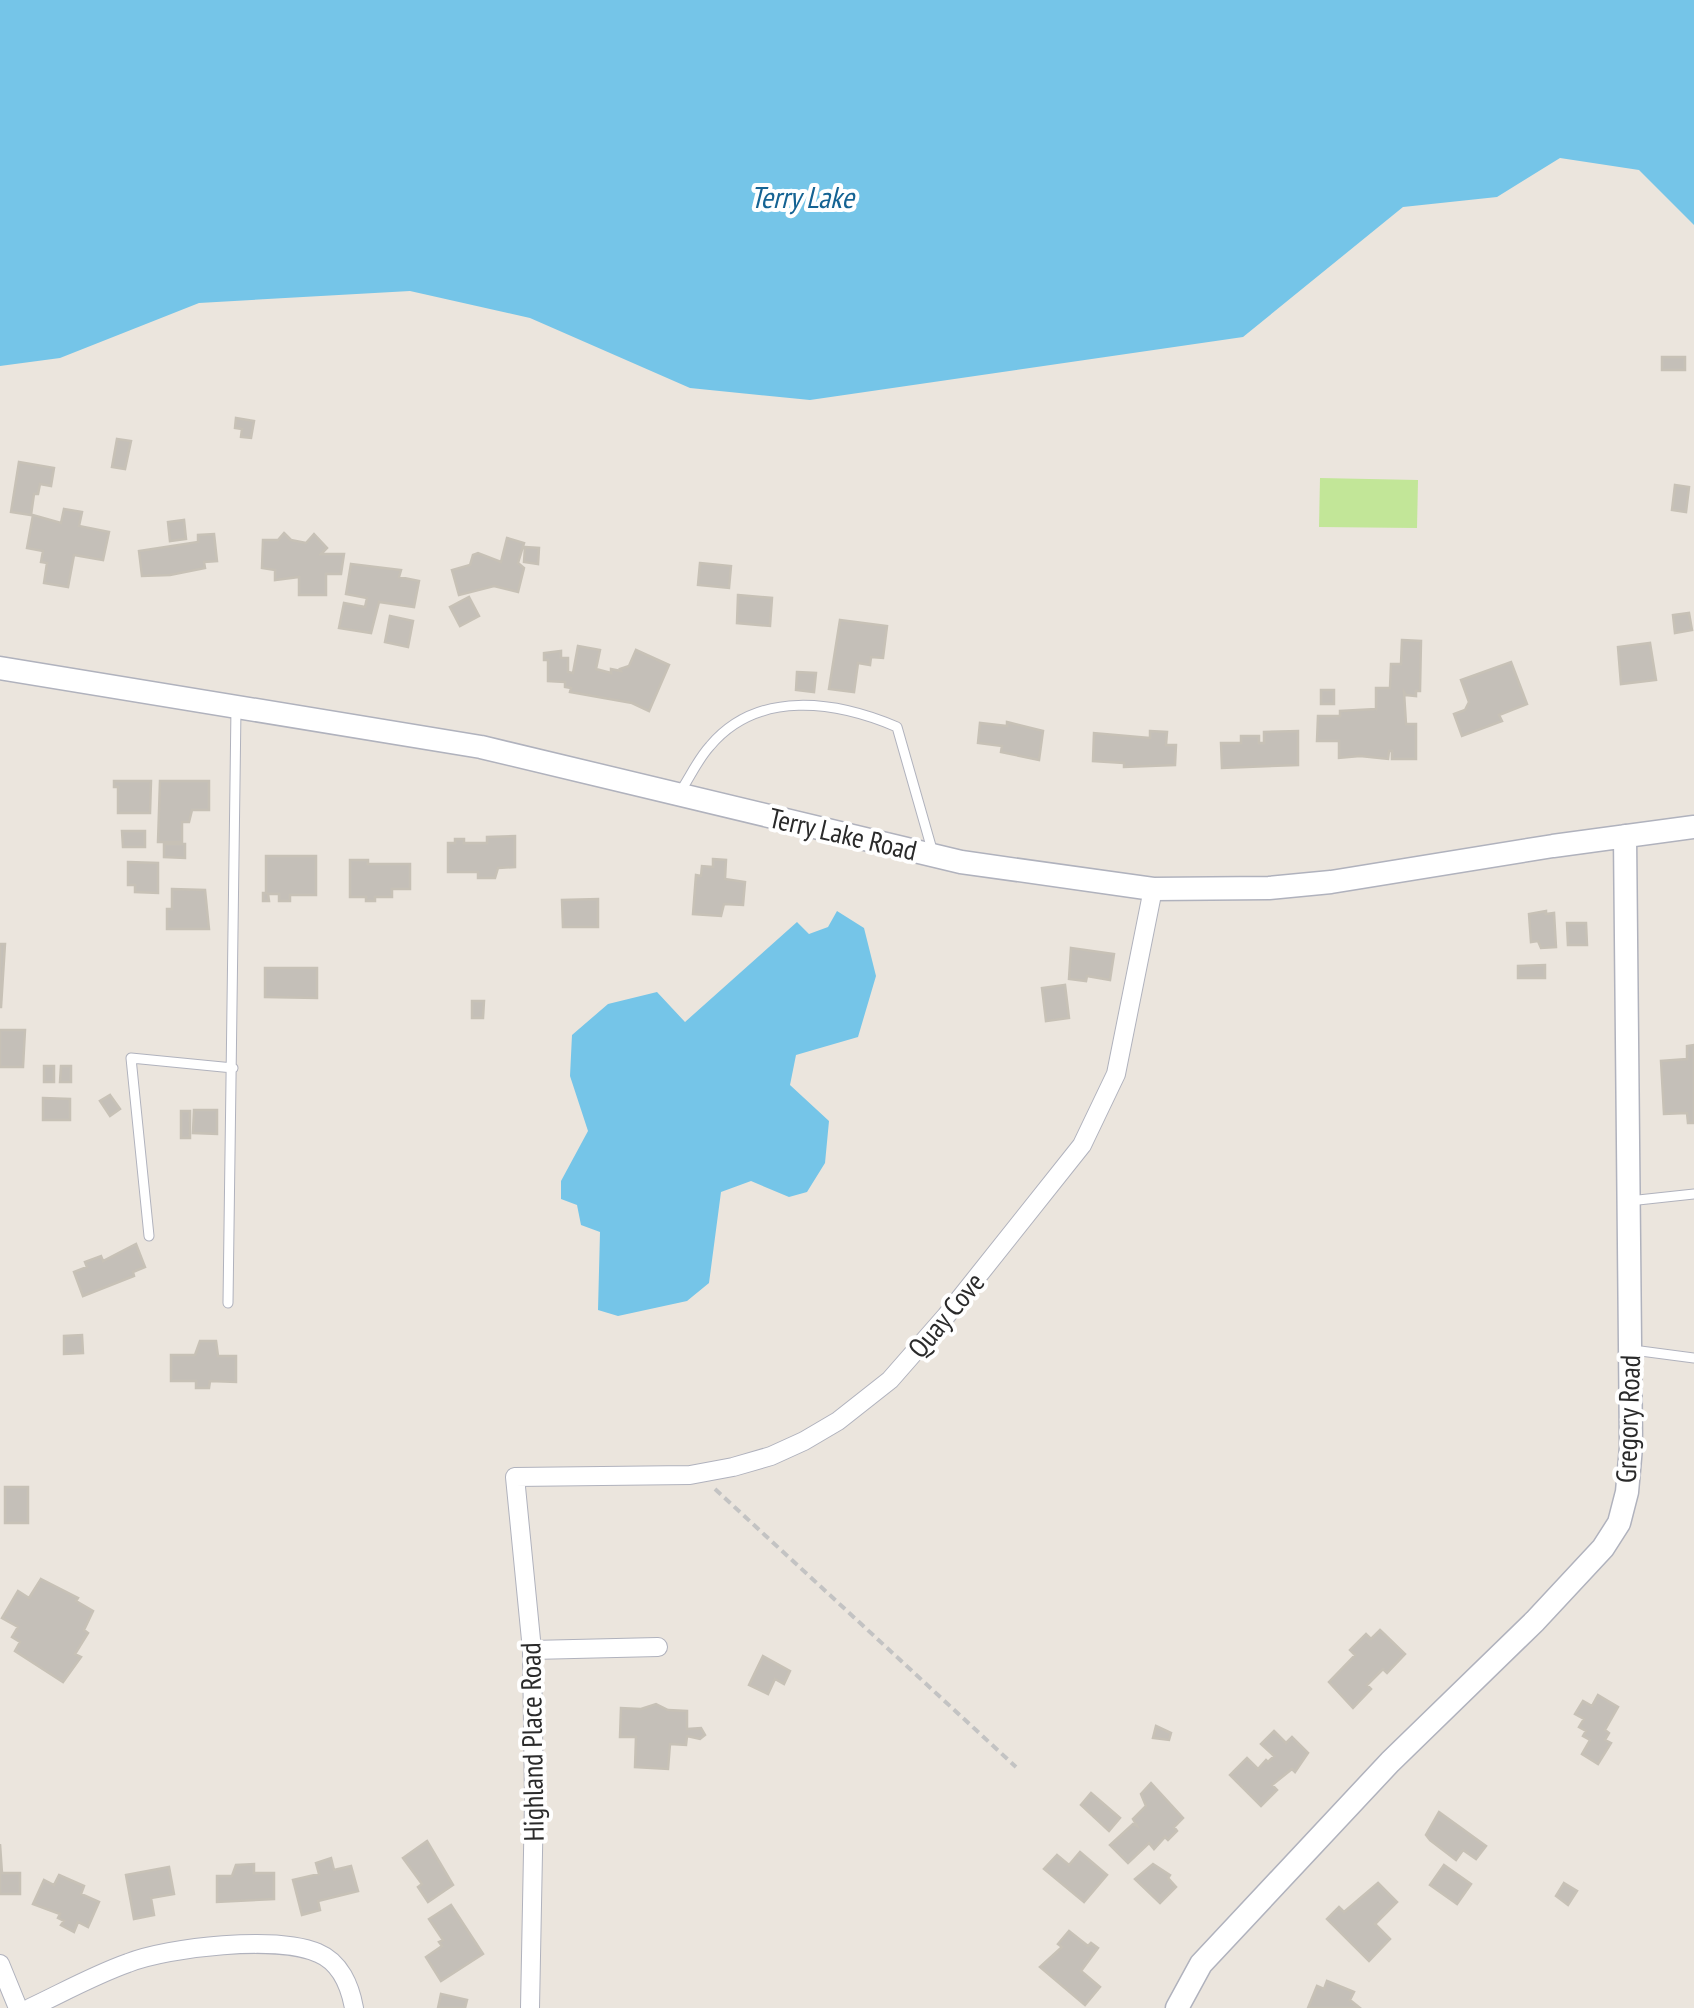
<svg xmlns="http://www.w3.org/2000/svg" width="1694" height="2008" viewBox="0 0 1694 2008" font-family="'PT Sans Narrow',sans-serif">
	<rect width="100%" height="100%" fill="#ebe5dd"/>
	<path fill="#c2e698" d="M1320,478L1418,480L1417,528L1319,527Z"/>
	<path fill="#75c5e8" d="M0,0H1694V225L1639,170L1560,158L1497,197L1403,207L1243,337L810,400L690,388L530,318L410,291L199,303L60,358L0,366Z
		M837,911L864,928L876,976L858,1037L796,1055L790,1085L829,1121L825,1163L807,1192L789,1197L751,1181L721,1192L709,1283L687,1301L618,1316L598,1310L600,1232L581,1225L577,1205L561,1199V1181L588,1131L570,1076L572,1035L608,1004L657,992L685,1022L797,922L809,934L828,927Z"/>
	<path fill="#c4bfb8" stroke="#c7c1b6" stroke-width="2.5" d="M1662,357H1685V370H1662Z
		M236,418L254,421L251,438L241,437L242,429L235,428Z
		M117,439L131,441L125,469L112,467Z
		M19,462L54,468L51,486L40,484L38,494H34L31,515L11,512Z
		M1675,485L1689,487L1686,512L1672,510Z
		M64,509L82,512L79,526L109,532L103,560L74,555L68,587L44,583L47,563L41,562L43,551L27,548L33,515L61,523Z
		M184,520L186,539L170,541L168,522Z
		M284,533L291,540L306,543L314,534L327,548L321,554H344L341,574H326V595H299V577L275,580V570L262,568L263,540H278Z
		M214,534L217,561L204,562L205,568L170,575L142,576L139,551L198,542V535Z
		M507,538L524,543L518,563L524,568L518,592L494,586L459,595L452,570L470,565L473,555L478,553L501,562Z
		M525,547L539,548L538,564L524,562Z
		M700,563L731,566L729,588L698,585Z
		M351,564L401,570L399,577L419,581L414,607L379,602L371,633L339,628L344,603L365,607L367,598L346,594Z
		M738,595L772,598L770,626L737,623Z
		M469,597L479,616L460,626L450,607Z
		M1689,613L1692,630L1675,633L1673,615Z
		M390,616L413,621L408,647L385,642Z
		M840,620L887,626L883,658L871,657L870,665L858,663L854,692L829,689Z
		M1402,640L1421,641L1420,691H1416V696L1406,695L1404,692L1406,724H1416V759H1392V751H1389L1388,759L1360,756L1339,758V741H1317L1318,716H1340V711L1376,709V688H1390L1391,664H1401Z
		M1650,643L1656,680L1621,684L1618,647Z
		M578,646L600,650L596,669L611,673V669L621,671L620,669L629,666L636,650L669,665L649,711L632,703L570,692L571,688L565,687V682L548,681V660H544V653L561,651V658H568V672L573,673Z
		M1511,662L1527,704L1499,715L1502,721L1462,736L1454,714L1465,710L1469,702L1461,680Z
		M797,672L816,673L814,692L796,690Z
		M1321,690H1334V704H1321Z
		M1007,722L1043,731L1039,760L1001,752L1002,746L978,743L980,723L1007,726Z
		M1150,731L1167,732L1166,745H1176L1175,765L1124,767V763L1093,761L1094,733L1150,738Z
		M1298,731V765L1222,768L1221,743H1241V736H1259V743H1264V732Z
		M114,781H151L150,813H118V787H114Z
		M160,781H209V810H192L189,822H182V842H158Z
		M122,831H145V847H123Z
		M515,836V867L498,868L495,878H478V872H448V843H455V839H464V843H487V837Z
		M164,844H185V858L164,857Z
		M266,856H316V895H290V901H279V894H268L269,901H263V893H266Z
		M713,859L726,860L725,879L745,882L743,905L724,904L721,916L693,914L696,875L701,876L702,866L713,867Z
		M350,860H368V864H410V889H392V897H375V901H366V897H350Z
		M128,862L158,863V893L135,892V885H128Z
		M172,889L205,890L209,929H167V909H172Z
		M598,899V927H563L562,900Z
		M1546,911V914L1554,913L1556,947L1541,948L1538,941L1531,942L1529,914Z
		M1567,923H1586L1587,945H1568Z
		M0,944H5L1,1007H0Z
		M1071,948L1114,954L1110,980L1087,976L1086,981L1069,979Z
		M1545,965V978H1518V966Z
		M265,968H317V998L265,997Z
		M1065,985L1069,1018L1046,1021L1042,988Z
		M472,1001H484L483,1018H472Z
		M0,1030H25L23,1067H0Z
		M1694,1045V1123H1688L1687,1113L1664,1114L1661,1061L1687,1059V1046Z
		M44,1066H54V1082H44Z
		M61,1066H71V1082H60Z
		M110,1095L120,1109L110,1116L100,1101Z
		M43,1098L70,1099V1120H43Z
		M194,1110H217V1134L193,1133Z
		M181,1111H190V1138H181Z
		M136,1244L145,1267L133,1272L134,1276L83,1296L74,1272L87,1267L85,1262L101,1256L103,1261Z
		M82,1335L83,1353L64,1354V1336Z
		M200,1341H216L218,1356H236V1382L210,1381L209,1388H196V1381H171V1355H195Z
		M5,1487H28V1523H5Z
		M41,1579L78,1598L76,1601L93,1611L84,1630L88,1633L75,1654L81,1657L63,1682L15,1651L20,1642L12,1637L18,1627L2,1618L18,1591L29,1598Z
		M1380,1630L1405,1654L1387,1673L1383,1669L1367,1685L1371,1689L1353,1708L1329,1682L1355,1655L1350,1650L1366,1634L1371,1639Z
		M763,1656L790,1671L784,1684L775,1679L768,1694L749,1685Z
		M1598,1695L1618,1707L1605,1730L1609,1733L1605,1740L1611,1743L1598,1764L1582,1754L1590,1740L1583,1736L1586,1731L1579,1727L1584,1719L1575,1714L1583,1701L1592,1706Z
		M656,1704L668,1710L687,1711V1729L701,1728L705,1735L700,1739L687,1736L686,1745L670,1744L668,1769L635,1767L636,1737H620L621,1708L641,1709Z
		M1156,1726L1171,1733L1169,1740L1153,1738Z
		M1274,1731L1286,1743L1292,1737L1308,1753L1295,1772L1292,1769L1272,1785L1277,1790L1261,1806L1230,1775L1247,1758L1258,1769L1266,1760L1268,1762L1274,1756L1261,1744Z
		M1151,1783L1183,1818L1174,1827L1177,1831L1168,1840L1165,1837L1154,1849L1149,1843L1128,1863L1110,1845L1133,1824L1137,1826L1133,1819L1146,1806L1141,1794Z
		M1091,1793L1120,1818L1109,1831L1081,1805Z
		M1439,1812L1486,1846L1476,1859L1463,1850L1456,1860L1430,1840L1426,1835Z
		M427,1841L453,1885L428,1902L418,1887L422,1884L403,1858Z
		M0,1844L2,1873H20V1894H0Z
		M1080,1852L1107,1875L1084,1902L1044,1869L1057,1855L1069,1865Z
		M331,1858L334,1870L351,1866L358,1891L318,1901L320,1910L302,1915L293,1880L319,1874L316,1863Z
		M254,1864V1873H274V1899L217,1902V1876H232L236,1865Z
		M1153,1864L1170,1875L1168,1878L1176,1887L1160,1903L1135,1879Z
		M1444,1865L1471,1884L1457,1904L1430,1885Z
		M169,1867L174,1894L151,1898L154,1915L134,1919L126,1875Z
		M59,1875L84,1886L81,1894L99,1902L88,1927L78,1922L74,1932L61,1925L64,1921L58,1918L60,1914L33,1904L44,1880L54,1885Z
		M1378,1883L1397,1902L1375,1924L1390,1939L1369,1961L1327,1919L1339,1907L1344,1912Z
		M1564,1883L1577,1891L1568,1905L1556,1896Z
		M451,1905L483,1954L441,1981L426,1957L442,1946L439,1942L443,1940L429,1919Z
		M1069,1931L1088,1946L1091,1943L1098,1948L1081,1971L1100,1987L1085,2005L1040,1967L1062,1947L1058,1944Z
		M1327,1981L1354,1992L1350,2000L1360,2008H1308L1317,1986L1324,1989Z
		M441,1994L467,2000L465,2008H438Z"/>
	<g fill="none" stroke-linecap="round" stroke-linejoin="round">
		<defs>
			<path id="lane" d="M680,792C690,777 698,759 710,746C758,689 836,701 897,727L933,853
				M1629,1201L1694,1194
				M149,1236L131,1058L233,1068
				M228,1303L236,708
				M1633,1350L1694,1358"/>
			<path id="street" d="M532,1650L658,1647
				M0,1964L18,2008
				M30,2008C62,1993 94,1975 128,1963C169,1947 277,1935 318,1953C340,1962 350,1986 354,2008
				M530,2008L534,1801L532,1650L515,1477L690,1475L733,1467L771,1456L804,1441L838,1421L890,1380L946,1316L1082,1145L1116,1074L1153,889"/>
			<path id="secondary" d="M0,668L481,747L961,862L1153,889L1269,888L1331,882L1553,846L1694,827
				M1177,2008L1201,1964L1390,1762L1535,1621L1603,1548L1619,1523L1627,1492L1631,1447L1625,836"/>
		</defs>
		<use href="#lane" stroke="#b0b2bd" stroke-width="11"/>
		<use href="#street" stroke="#b0b2bd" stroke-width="20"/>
		<use href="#secondary" stroke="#b0b2bd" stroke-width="25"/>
		<path stroke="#c3c3c3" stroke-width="4" stroke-dasharray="8 5" stroke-linecap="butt" d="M715,1489L1016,1767"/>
		<use href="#lane" stroke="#fff" stroke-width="9"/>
		<use href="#street" stroke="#fff" stroke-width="18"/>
		<use href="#secondary" stroke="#fff" stroke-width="22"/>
	</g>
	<g text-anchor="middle" stroke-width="8" stroke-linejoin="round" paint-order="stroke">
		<g font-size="28" fill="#2a2a2a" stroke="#fff">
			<text transform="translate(843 834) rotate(13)" y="10">Terry Lake Road</text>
			<text transform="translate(946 1315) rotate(-50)" y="10">Quay Cove</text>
			<text transform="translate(1628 1419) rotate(-88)" y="10">Gregory Road</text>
			<text transform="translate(532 1742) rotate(-91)" y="10">Highland Place Road</text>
		</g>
		<g font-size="30" font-style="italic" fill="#156393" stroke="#fff">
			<text x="802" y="208">Terry Lake</text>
		</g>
	</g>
</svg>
